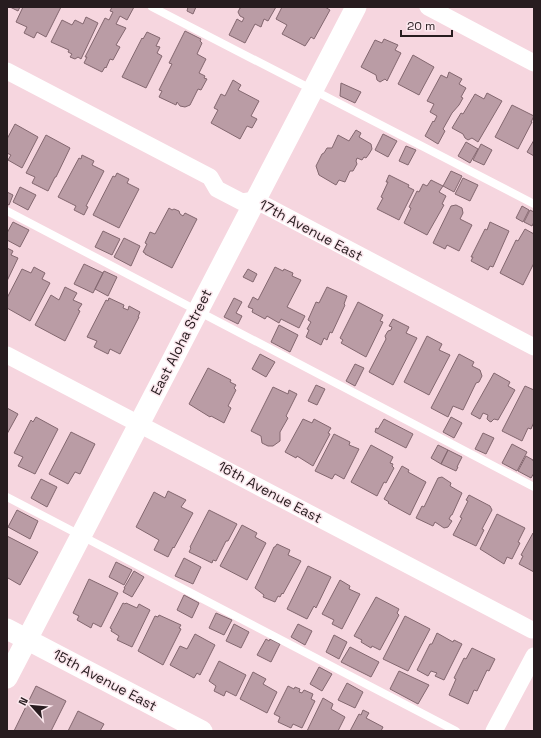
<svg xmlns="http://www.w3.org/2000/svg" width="541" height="738" viewBox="0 0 541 738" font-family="'Space Grotesk',sans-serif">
	<rect width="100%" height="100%" fill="#f6d6df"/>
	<path fill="#ba9ca5" stroke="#83676f" d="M10,7H20L18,11Z
		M23,7H61L46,37L37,32L34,38L24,33L27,27L16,22Z
		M112,7H134L127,20L120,16L116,24L126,28L116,45L120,47L113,60L110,59L106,68L105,67L102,72L84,63L87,57H85L105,18L109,20L113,12L110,11Z
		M188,7H196L193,14L187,11Z
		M243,7H276L268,21L264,19L261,27L255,24L245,43L229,35L237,19L242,22L244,18L240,16L238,12L240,8Z
		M282,7H325L330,10L314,39L311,37L305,46L282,34L287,25L276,19Z
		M86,17L98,23L81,59L78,57L75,59L70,57L72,54L68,52L69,50L51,42L62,20L72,25L75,20L83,24Z
		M185,31L201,39L200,41L202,43L197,54L206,59L199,73L205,76L204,78L207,79L201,90L198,89L190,105L185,107L180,106L177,102L176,105L159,97L162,91L159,90L172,64L169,63Z
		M147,32L160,38L156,46L160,47L157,53L162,56L146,88L122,77L142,38L143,39Z
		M384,39L398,45L395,50L401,53L387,81L385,79L380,82L377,80L376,75L361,67L375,40L382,43Z
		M413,55L434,67L419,95L398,84Z
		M449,72L462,79L459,84L466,88L461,97L463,98L459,105L452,113L443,129L445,131L438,144L425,136L433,121L434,122L437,116L430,112L434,104L427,101L441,75L447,78Z
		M233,80L241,85L238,90L259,101L251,116L257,119L252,128L247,126L240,139L211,123L218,110L214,108L221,94L225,96Z
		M341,83L361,92L355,103L340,96Z
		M487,93L502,101L478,142L472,138L468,140L465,138L463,134L452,128L461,113L463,114L475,94L484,99Z
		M512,105L534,116L531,122H532L518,149L495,137Z
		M15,124L38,137L22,168L8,160L11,155L7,153V139Z
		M356,130L361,133L359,137L371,144L372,149L369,154L366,158L364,157L362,160L357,158L356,161L357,164L353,171H350L345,182L339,180L336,185L319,175L316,166L322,154L324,153L327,148H332L338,135L349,141Z
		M383,134L397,141L388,157L375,150Z
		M46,135L70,148L56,177H55L48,191L32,183L35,177L26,173Z
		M534,140V156L527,152Z
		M466,142L478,149L470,163L458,156Z
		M481,144L492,150L484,165L473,160Z
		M406,146L416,150L408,165L399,161Z
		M82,155L94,161L92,165L104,171L86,206L88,207L84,215L74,210L76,206L58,197L79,158L81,159Z
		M451,171L462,176L454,192L443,186Z
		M117,173L129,179L127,183L139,189L119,228L93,215L113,176L115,177Z
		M389,175L409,185L408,187L414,190L399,220L377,209L383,198L381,197L388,182H386Z
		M463,178L478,185L470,201L455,194Z
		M431,180L443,186L439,192L446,196L442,204L444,205L427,235L404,223L411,208L409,207L417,191L419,192L423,184L427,186Z
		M20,187L36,195L28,210L13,202Z
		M7,192L13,195L9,205L7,204Z
		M456,205L462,208L463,213L460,219L472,225L459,251L447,245L445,249L433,243L451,206Z
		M522,206L529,210L523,222L516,218Z
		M169,208L172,210L174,209L179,211L180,214L183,216L185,213L197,219L172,268L145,254V253L143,252L147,244L145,243L150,232L155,234Z
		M530,210L534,212V222L532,226L524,222Z
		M13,222L29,230L20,247L7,240V233Z
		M490,222L509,231L493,267L490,266L488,270L471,261L473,257H471L485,229L487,230Z
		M525,229L534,234V263L523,285L500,273L516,240L518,241Z
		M103,231L120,239L112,255L95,247Z
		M124,238L140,246L131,266L114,257Z
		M7,248L13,251L11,255L18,258L7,281Z
		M84,264L103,273L93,293L74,284Z
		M34,267L45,273L42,279L50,283L30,321L7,308V298L22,269L31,273Z
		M275,267L283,271L284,269L293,273L292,276L301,280L287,307L305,316L299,328L281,319L279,323L267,316L265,319L252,312L253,309L248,307L253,297L258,300Z
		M248,269L257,274L253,282L243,277Z
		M104,271L117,277L108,296L95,289Z
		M65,287L77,293L73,300L82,304L78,310L80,311L65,341L35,325L51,295L59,300Z
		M327,287L347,296L344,304L345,305L332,333L330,332L327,340L324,338L321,345L306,337L309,330L307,329L311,322L308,320L316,302L319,303Z
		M109,298L124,305L123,308L128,310L129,306L140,312L138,317H139L120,354L110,349L108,354L94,347L97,341L87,337L106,300L108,301Z
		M234,298L242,302L236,313L242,316L238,324L224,317Z
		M358,302L383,315L380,321L383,322L366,357L341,343L343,340L340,338Z
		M393,319L409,327L406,333L417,338L393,385L369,372L386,339L385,336L388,331L391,330L392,327L389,326Z
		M279,325L298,335L290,352L271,342Z
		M427,336L442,344L439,350L450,355L429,395L404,382Z
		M260,354L275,362L266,377L252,369Z
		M459,354L474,362L472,366L480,370L482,376L479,382L476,383L463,410L453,406L448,417L431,408Z
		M355,364L364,368L355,386L346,381Z
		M208,368L231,380L230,382L236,385L234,388L236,390L228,406L231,408L224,423L211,416L210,417L189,404Z
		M494,373L510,382L508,386L515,390L498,420L494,419L491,422L489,421L487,419L488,415L483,413L480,419L471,414Z
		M316,385L325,389L317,405L308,401Z
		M525,386L534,390V422L531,429L528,428L522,441L502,431Z
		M273,387L288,394L289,390L297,394L286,416L288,418L280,432V441L273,446H268L262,443L261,436L251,431Z
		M7,408L18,414L7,434Z
		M36,417L58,429L35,474L18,466L23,457L14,453L31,420L33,422Z
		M451,417L462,423L454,438L443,432Z
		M303,419L312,423L314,419L331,428L328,433L330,434L313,466L297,456L296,458L285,452Z
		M384,419L413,434L406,448L375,432L376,428L378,429Z
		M71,432L95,444L80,474L75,472L68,484L49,474Z
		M483,433L494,438L486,454L475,449Z
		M334,434L350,442L349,445L359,449L344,479L335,474L332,479L315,471Z
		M512,444L527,452L517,471L502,463Z
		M371,445L393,457L390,463L393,464L392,466L394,468L386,483L384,482L377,496L351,482Z
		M438,445L448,450L441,464L431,458Z
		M448,450L462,457L457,467H458L456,471L441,464Z
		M526,456L533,460V461L534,462V473L531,478L518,471Z
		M402,466L409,470L408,472L426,482L410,515L388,503L389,502L384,499Z
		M442,477L451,483L450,486L462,493L452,515H451L449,519L452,521L448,527L444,528L435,522L433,526L416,518L422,506L424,507L438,478Z
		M41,479L57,487L47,507L31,498Z
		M168,491L186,500L181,507L193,513L174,548L173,547L168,557L154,550L159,540L136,527L154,492L165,498Z
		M469,495L490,506L492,510L482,529L484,530L476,546L453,535L462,518L460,517L468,501L466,500Z
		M17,510L38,521L30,539L8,527Z
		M209,510L237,524L228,541H226L216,561L213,560L212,563L189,552L191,548L190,547Z
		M497,514L525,528L518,542L520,543L512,559L507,557L504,564L480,549Z
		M242,525L257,533L255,537L266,543L247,580L220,566Z
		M533,533H534V572L519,564L523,556L521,555Z
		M7,536L38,552L20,585L8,578L7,581Z
		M277,544L290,550L288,555L301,561L283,594L282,593L280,597L278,596L275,602L263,597L264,595L255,588L274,547H275Z
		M184,558L201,567L193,584L175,576Z
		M116,562L132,570L124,585L109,577Z
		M308,566L331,577L316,608L314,606L307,619L287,609Z
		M134,571L144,577L132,597L123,592L125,588H124Z
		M89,579L118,593L101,627L93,623L91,628L77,620L79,616L73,613Z
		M340,580L350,586L349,589L360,594L342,629L332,624L334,620L322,614Z
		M184,595L199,603L192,618L177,610Z
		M376,597L399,609L397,613L399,615L380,650L372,646L371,648L361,642L362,640L354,636Z
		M123,603L125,604L126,603L137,608L139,604L150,610L132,647L117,640L119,636L111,631L112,629L110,628Z
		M216,613L232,620L224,635L209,628Z
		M159,615L181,625L179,628L181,629L163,665L138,651L155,616L158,617Z
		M405,616L430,629L408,671L383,659Z
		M234,624L249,632L241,648L226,641Z
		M298,624L312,631L305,645L291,637Z
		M437,633L453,642L454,640L462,644L444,680L435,676L437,673L431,671L428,676L417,670L430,644H432Z
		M195,634L215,645L200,675L197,673L194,678L170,665L180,646L187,649Z
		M334,635L347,642L339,659L326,652Z
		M266,639L269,641L270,639L280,644L271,662L257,655Z
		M350,647L379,662L371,677L341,662Z
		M472,648L495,659L489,671L487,670L477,691L474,690L468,704L449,695L456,679L454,678L464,658L466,659Z
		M219,661L246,675L236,696L226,691L224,696L214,691L216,686L209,681Z
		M319,667L332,674L322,691L310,684Z
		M399,671L429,685L418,704L390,689Z
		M253,672L266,679L263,684L277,692L267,713L240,699Z
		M347,683L363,692L355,708L338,700Z
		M36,686L66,701L51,731H14Z
		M288,686L294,689L295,687L300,689L299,692L302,693L304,690L313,694L311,699L315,701L302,728L293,724L291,728L278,722L280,717L274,714Z
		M323,698L333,704L331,709L345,717L338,731H307Z
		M363,710L369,713L366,718L383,727L381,731H350L359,714L361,715Z
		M78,711L104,724L100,731H68Z"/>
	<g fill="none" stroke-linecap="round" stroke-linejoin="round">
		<path stroke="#fff" stroke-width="8" d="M152,7L534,204
			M7,211L534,487
			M7,497L456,731"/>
		<path stroke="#fff" stroke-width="17" d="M428,7L534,63
			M7,71L210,177L217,189L242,202L255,200L534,347
			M7,355L532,630
			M494,731L534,656"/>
		<path stroke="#fff" stroke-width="21" d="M7,629L202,731
			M7,678L356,7"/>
	</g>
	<g text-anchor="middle" stroke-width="3" stroke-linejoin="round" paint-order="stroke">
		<g font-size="14" fill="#271c1f" stroke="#fbe7ed">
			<text transform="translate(311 230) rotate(28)" y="5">17th Avenue East</text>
			<text transform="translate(181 342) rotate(-63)" y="5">East Aloha Street</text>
			<text transform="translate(270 492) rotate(28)" y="5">16th Avenue East</text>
			<text transform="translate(105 680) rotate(28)" y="5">15th Avenue East</text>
		</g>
	</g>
	<rect width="541" height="738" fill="none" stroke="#271c1f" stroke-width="16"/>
	<g transform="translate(32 706) rotate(297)" stroke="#fbe7ed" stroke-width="3" paint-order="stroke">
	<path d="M0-3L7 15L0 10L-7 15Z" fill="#271c1f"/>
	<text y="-6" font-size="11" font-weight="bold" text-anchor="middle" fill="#271c1f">N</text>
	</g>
	<path d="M401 30v6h51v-6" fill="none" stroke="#271c1f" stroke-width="2"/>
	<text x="407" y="30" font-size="12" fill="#271c1f" stroke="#fbe7ed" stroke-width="3" paint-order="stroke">20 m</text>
</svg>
